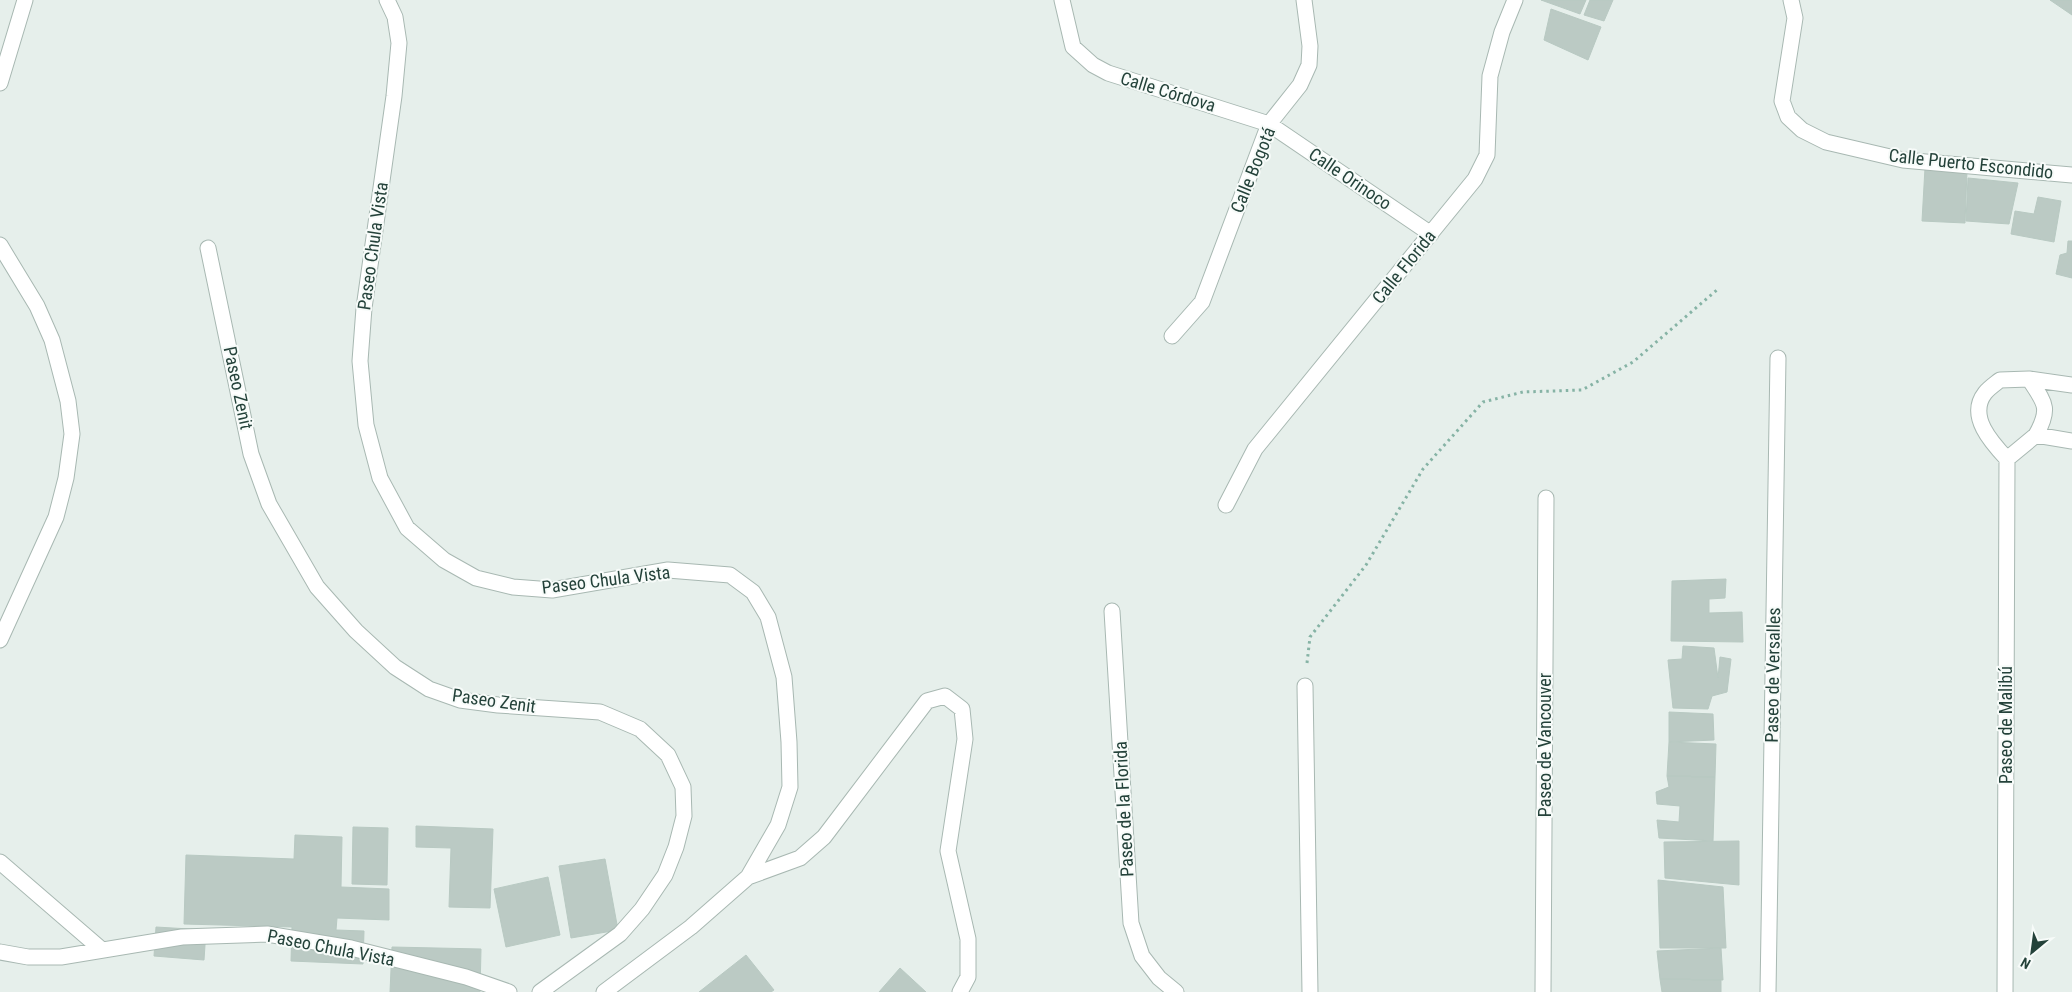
<svg xmlns="http://www.w3.org/2000/svg" width="2072" height="992" viewBox="0 0 2072 992" font-family="'Roboto Condensed',sans-serif">
	<rect width="100%" height="100%" fill="#e6efeb"/>
	<path fill="#bbcac4" stroke="#b8c9c2" d="M1541,0H1586L1580,14Z
		M1590,0H1613L1604,21L1584,15Z
		M2050,0H2072V15Z
		M1551,9L1601,27L1588,60L1544,40Z
		M1925,168L1967,171L1965,223L1922,221Z
		M1968,178L2018,183L2009,224L1966,221Z
		M2038,197L2061,201L2054,242L2011,234L2015,211L2034,214Z
		M2068,241H2072V278L2056,274L2060,255L2067,253Z
		M1726,579L1725,598L1709,599V613L1742,612L1743,642L1671,641L1672,581Z
		M1683,646L1714,648L1718,678L1720,657L1731,659L1727,692L1712,696L1708,709L1673,708L1668,660L1682,659Z
		M1669,712L1713,714L1714,740L1669,742Z
		M1669,742L1716,744L1715,777L1667,776Z
		M1667,776L1715,777L1713,841L1659,838L1657,820L1679,822L1680,806L1657,804L1656,792L1669,787Z
		M416,826L493,829L490,908L449,907L451,848L416,847Z
		M353,827L388,828L387,885L352,884Z
		M295,835L342,837L341,887L389,889V920L337,918L336,930L364,931L363,964L291,961L292,927L184,924L186,855L294,859Z
		M1739,841V885L1665,878L1664,842Z
		M605,859L618,930L571,938L559,866Z
		M548,877L560,935L506,947L494,889Z
		M1658,880L1723,887L1726,948H1660Z
		M156,927L206,930L204,960L154,956Z
		M392,947L481,949L480,992H390Z
		M1721,948L1723,980L1660,979L1657,951Z
		M746,955L774,990L771,992H699Z
		M900,968L926,992H879Z
		M1660,979L1721,980V992H1662Z"/>
	<g fill="none" stroke-linecap="round" stroke-linejoin="round">
		<defs>
			<path id="minor" d="M387,0L395,17L399,43L394,96L364,308L360,361L366,425L380,478L407,528L444,560L476,578L513,587L552,590L668,570L730,575L753,592L768,617L784,677L789,742L790,787L778,825L748,877L691,927L604,992
				M1062,0L1073,47L1093,65L1108,73L1269,124L1431,234
				M1791,0L1795,18L1782,101L1788,117L1802,130L1826,142L1903,160L2072,175
				M0,83L25,0
				M0,245L37,306L52,340L68,401L72,434L66,478L56,517L0,640
				M208,248L251,454L269,504L317,587L356,631L395,667L429,689L460,700L498,705L600,712L640,729L668,755L683,787L684,816L676,847L665,875L642,909L620,934L540,992
				M1172,336L1202,302L1269,124L1300,85L1309,65L1310,46L1304,0
				M2029,379C2045,403 2051,408 2036,435
				M2007,459L2036,435L2072,441
				M1226,505L1255,449L1475,179L1487,155L1490,76L1502,32L1515,0
				M1112,611L1131,923L1142,956L1159,978L1176,992
				M1305,686L1310,992
				M0,862L102,950
				M748,877L800,858L824,837L927,701L945,696L962,709L965,739L948,851L968,939V977L960,992
				M0,952L28,957H61L182,937L267,934L351,948L466,977L509,992
				M1543,992L1546,498
				M1768,992L1778,358
				M2005,992L2007,459C1992,443 1967,416 1985,393C1989,388 1995,384 2000,380L2029,379L2072,385"/>
		</defs>
		<use href="#minor" stroke="#a8b8b2" stroke-width="17"/>
		<path stroke="#86b3a5" stroke-width="3" stroke-dasharray="2.5 4" stroke-linecap="butt" d="M1307,663L1310,637L1366,565L1423,469L1483,402L1523,392L1582,390L1633,362L1718,289"/>
		<use href="#minor" stroke="#fff" stroke-width="15"/>
	</g>
	<g text-anchor="middle" stroke-width="4" stroke-linejoin="round" paint-order="stroke">
		<g font-size="18" fill="#24423a" stroke="#f7fbf9">
			<text transform="translate(1168 92) rotate(17)" y="6">Calle Córdova</text>
			<text transform="translate(1971 164) rotate(6)" y="6">Calle Puerto Escondido</text>
			<text transform="translate(1253 170) rotate(-68)" y="6">Calle Bogotá</text>
			<text transform="translate(1350 179) rotate(34)" y="6">Calle Orinoco</text>
			<text transform="translate(373 246) rotate(-82)" y="6">Paseo Chula Vista</text>
			<text transform="translate(1404 267) rotate(-51)" y="6">Calle Florida</text>
			<text transform="translate(238 388) rotate(78)" y="6">Paseo Zenit</text>
			<text transform="translate(606 580) rotate(-7)" y="6">Paseo Chula Vista</text>
			<text transform="translate(1773 675) rotate(-89)" y="6">Paseo de Versalles</text>
			<text transform="translate(494 701) rotate(8)" y="6">Paseo Zenit</text>
			<text transform="translate(2006 725) rotate(-90)" y="6">Paseo de Malibú</text>
			<text transform="translate(1545 745) rotate(-90)" y="6">Paseo de Vancouver</text>
			<text transform="translate(1124 809) rotate(-93)" y="6">Paseo de la Florida</text>
			<text transform="translate(331 948) rotate(11)" y="6">Paseo Chula Vista</text>
		</g>
	</g>
	<g transform="translate(2032 952) rotate(209)" stroke="#f7fbf9" stroke-width="4" paint-order="stroke">
	<path d="M0-4L9 19L0 12L-9 19Z" fill="#24423a"/>
	<text y="-8" font-size="14" font-weight="bold" text-anchor="middle" fill="#24423a">N</text>
	</g>
</svg>
